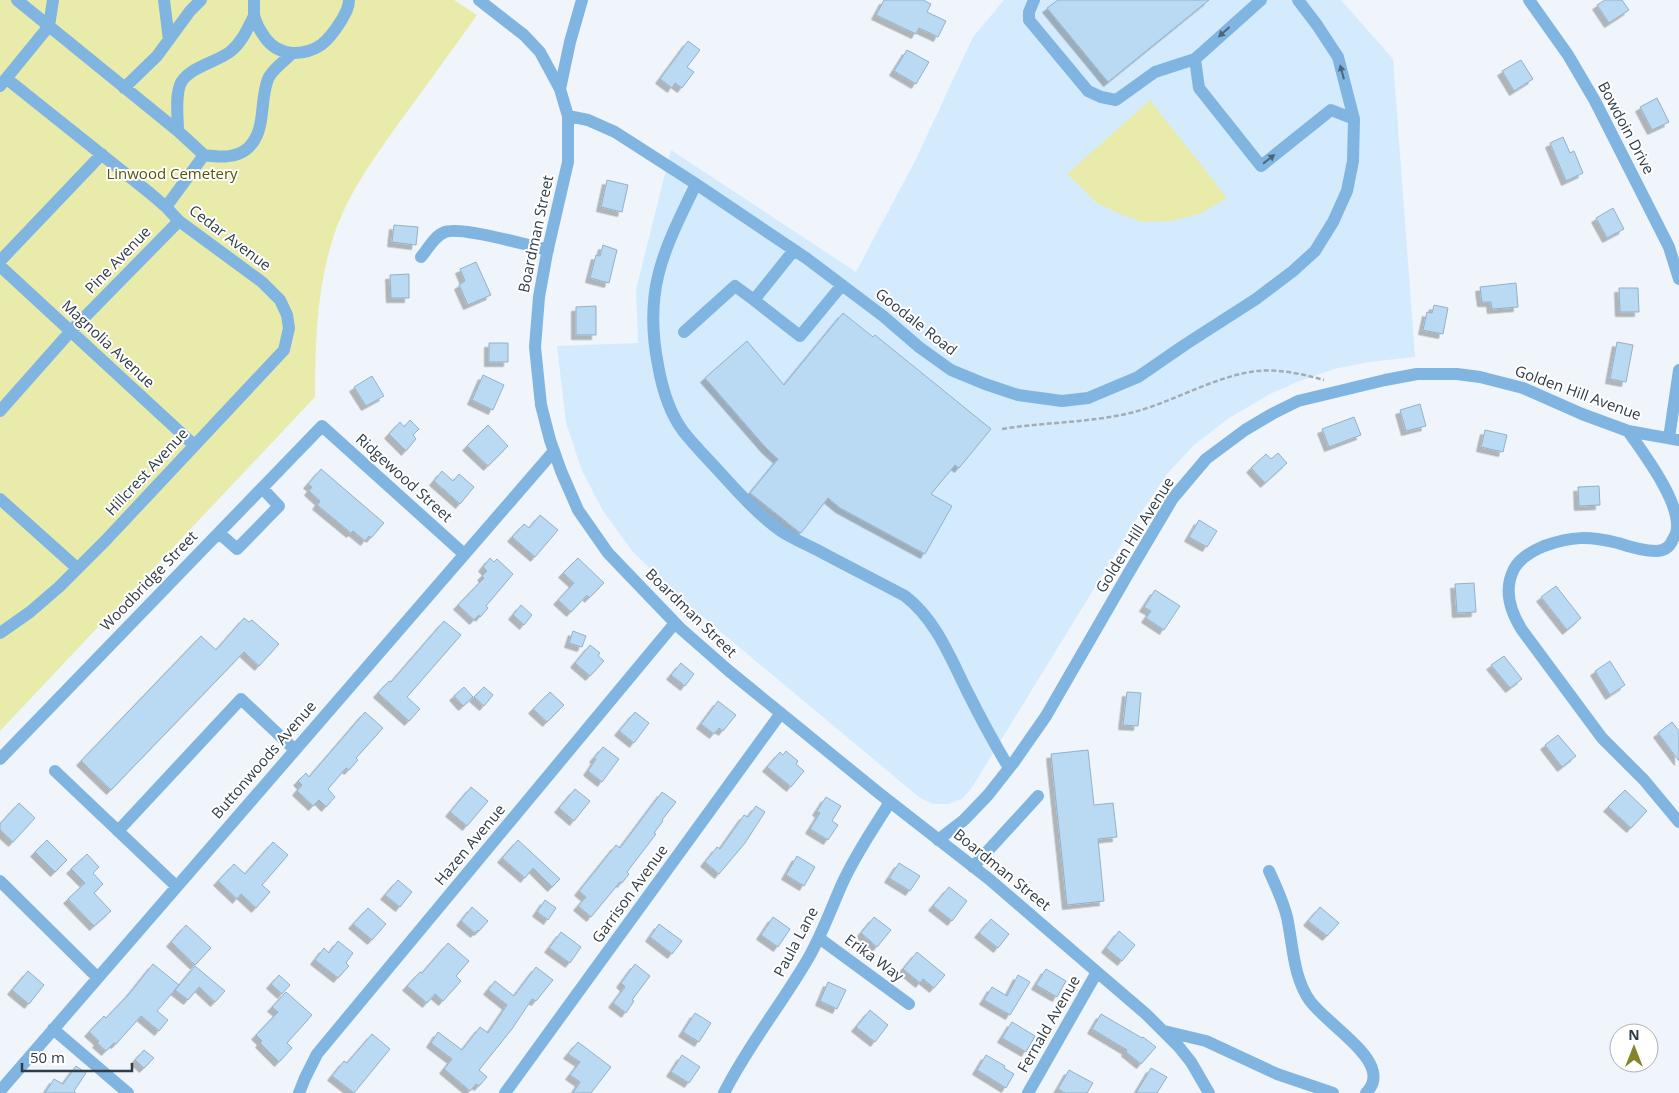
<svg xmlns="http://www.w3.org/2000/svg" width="1679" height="1093" viewBox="0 0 1679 1093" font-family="'Open Sans',sans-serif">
	<defs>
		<filter id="shadow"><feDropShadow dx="-4.5" dy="4.5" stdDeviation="0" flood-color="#0004"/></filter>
	</defs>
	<rect width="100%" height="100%" fill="#eff5fb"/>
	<path fill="#d4ebfe" d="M1004,0H1341L1393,59L1415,357L1369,362L1334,369L1297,382L1270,394L1229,418L1194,445L1167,474L1138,517L971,789L962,799L948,804H933L920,798L679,597L633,552L603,511L582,471L566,423L557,346L638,343L636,290L671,150L856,272L915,161L973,37Z"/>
	<path fill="#e9ebaa" d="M0,0H454L477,15C452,50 427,85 401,120C375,157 349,191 334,235C317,286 315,342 315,397L0,731Z
		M1150,100L1227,198L1202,213L1172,221L1143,222L1120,214L1097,203L1067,174Z"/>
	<path fill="#bad9f2" stroke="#93b1c9" filter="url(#shadow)" d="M884,0H923L931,4L927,12L946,21L938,37L919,28L916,34L876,15Z
		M1058,0H1209L1108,82L1047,8Z
		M1605,0H1622L1629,10L1609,23L1597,5Z
		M688,41L700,50L687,67L694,72L682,88L675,83L672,88L660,79Z
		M907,50L929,62L916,84L894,71Z
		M1521,60L1533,79L1514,91L1502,71Z
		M1657,98L1669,122L1652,130L1640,107Z
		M1563,137L1570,153L1574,151L1583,173L1566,181L1550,143Z
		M607,180L628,185L622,212L601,207Z
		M1613,208L1624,229L1607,238L1596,218Z
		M394,225L418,227L416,245L392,242Z
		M603,245L617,250L609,283L590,278L596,255L600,256Z
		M476,262L491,295L468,305L459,285L465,281L460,269Z
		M409,274V298H391L390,275Z
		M1516,283L1518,307L1492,309L1491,302H1482L1480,287Z
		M1619,288H1638L1639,312H1620Z
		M1434,305L1448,308L1443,334L1423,330L1427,312L1432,313Z
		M596,306V335H576V307Z
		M843,313L873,337L875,335L991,429L959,468L955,465L931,494L952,506L925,554L840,508L828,498L801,533L799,532L750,493L778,459L766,448L705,378L747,341L784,385Z
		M1617,342L1633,345L1626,382L1610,379Z
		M489,343H508V362H489Z
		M483,375L504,385L493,410L472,400Z
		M372,376L384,396L366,406L354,387Z
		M1420,404L1426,426L1406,431L1400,410Z
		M1354,417L1361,435L1329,447L1322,429Z
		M410,420L419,429L413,435L416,439L406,451L389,434L400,422L404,427Z
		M488,425L508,446L488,466L467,446Z
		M1485,430L1507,435L1503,452L1481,447Z
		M1278,453L1287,463L1265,483L1251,468L1266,454L1271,459Z
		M321,469L384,523L371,538L369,536L365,541L353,531L351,533L317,505L320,501L309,491L312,487L308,484Z
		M442,471L453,481L459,474L474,487L460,504L434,481Z
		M1599,486L1600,505L1579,506L1578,487Z
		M540,515L558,530L535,557L512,537L524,524L529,528Z
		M1199,520L1217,531L1207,547L1189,537Z
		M490,558L494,562L497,559L513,574L486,606L488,608L480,617L479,615L474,620L458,605L484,578L482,576L487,571L483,567Z
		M578,558L604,583L589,598L587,595L571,612L558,600L574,583L563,573Z
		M1474,583L1476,612L1457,613L1455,584Z
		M1556,586L1581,618L1567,630L1541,597Z
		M1155,590L1180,606L1164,630L1146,618L1151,611L1144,607Z
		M521,605L532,615L524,625L513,615Z
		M244,618L249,622L252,620L279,644L259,666L244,652L111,790L81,761L201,636L216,650Z
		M444,621L461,635L407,697L420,709L409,721L378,693L389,681L391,682Z
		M573,631L586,636L582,647L569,643Z
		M590,645L600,653L598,656L604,661L590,676L575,663Z
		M1504,656L1522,679L1510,688L1491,665Z
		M1610,661L1625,685L1610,695L1595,671Z
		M681,663L694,674L685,686L671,675Z
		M464,687L473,697L463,706L454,696Z
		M484,687L493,695L484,706L474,697Z
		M550,692L564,705L547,722L533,709Z
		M1127,692L1141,693L1138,726L1123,725Z
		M718,701L736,715L723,731L719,728L714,734L701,724Z
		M365,712L383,728L356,758L358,760L349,770L346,768L328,789L335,797L326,807L319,800L313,806L297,791L302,785L298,781L306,773L309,777Z
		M635,712L649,723L634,743L619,731Z
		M1672,722L1679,731V761L1658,733Z
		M1558,735L1576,756L1562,767L1545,745Z
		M603,747L619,759L602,782L588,771L596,759L594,758Z
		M1088,750L1094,805L1113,803L1117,837L1098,839L1104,901L1067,905L1051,754Z
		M786,751L798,761L796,764L804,771L791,787L767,767L780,752L783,755Z
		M471,787L488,801L467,826L450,812Z
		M575,789L590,801L574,821L559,808Z
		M1625,790L1647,811L1631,828L1608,807Z
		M662,792L676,802L662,820L663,821L654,833L656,834L627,872L629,874L622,883L620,882L591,917L578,906L586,897L579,891L616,845L620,848Z
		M826,797L841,806L832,821L838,825L828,840L810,829L820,813L817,811Z
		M19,803L35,818L13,842L0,830V824Z
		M756,806L765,812L745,843L719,874L705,862L717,847L720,849L744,815L748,817Z
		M47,840L67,860L55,872L35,852Z
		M518,840L560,879L552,887L533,868L525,878L502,858Z
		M273,842L288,855L262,885L270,892L256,908L241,894L237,899L218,881L234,864L245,874Z
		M87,854L99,867L93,873L103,884L94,893L111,911L94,926L68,899L85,883L71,869Z
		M797,856L815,867L804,886L786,875Z
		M899,863L920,876L910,891L889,878Z
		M398,880L412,892L400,907L385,895Z
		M949,887L967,901L952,921L933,906Z
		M545,900L556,908L548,920L537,912Z
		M472,907L488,921L479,931L478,930L475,933L461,921Z
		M1320,907L1339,923L1327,936L1308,921Z
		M368,908L386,924L372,940L353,924Z
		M773,917L790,929L778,947L761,935Z
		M874,917L891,930L877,947L861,933Z
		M991,919L1009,934L998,948L979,933Z
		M659,924L682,941L672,954L650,937Z
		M186,925L211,948L195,965L171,942Z
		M1119,931L1135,945L1122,961L1106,948Z
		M561,932L581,947L570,963L549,948Z
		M338,941L353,953L346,963L349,966L338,978L315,960L324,948L329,953Z
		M448,943L469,961L456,976L461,981L443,1001L435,994L427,1003L407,986L420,972L422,973Z
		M917,952L945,975L934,988L923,979L920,983L903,969Z
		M153,964L179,985L157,1011L168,1020L159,1031L141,1016L116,1044L114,1043L106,1051L97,1043L99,1041L89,1032L104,1016L106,1018L129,994Z
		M635,964L650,976L632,1000L634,1001L626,1013L613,1003L625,987L621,983Z
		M195,966L225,991L215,1002L199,987L188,1000L175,990Z
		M536,967L553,980L536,1001L532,999L512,1029L479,1070L487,1077L479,1086L476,1084L470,1091L444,1069L452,1059L431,1043L438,1032L462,1050L480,1027L488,1033L507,1005L488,990L495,981L514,996Z
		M1046,969L1066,981L1057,997L1036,985Z
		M28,971L44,985L29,1004L12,990Z
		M279,975L290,985L282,994L271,984Z
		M1018,975L1030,982L1010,1015L984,1000L992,987L1007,996Z
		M828,982L846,990L837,1009L820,1001Z
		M286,992L312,1015L287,1043L292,1048L279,1062L260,1043L262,1041L256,1035L278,1012L272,1007Z
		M870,1010L888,1025L875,1042L856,1027Z
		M695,1013L711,1023L699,1042L683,1032Z
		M1101,1014L1142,1038L1143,1037L1156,1047L1141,1064L1126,1052L1127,1050L1092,1029Z
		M1012,1022L1035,1036L1026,1052L1002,1038Z
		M372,1034L390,1049L354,1093L332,1076L344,1061L347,1063Z
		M578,1042L611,1067L591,1093H573L580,1082L570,1075L580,1062L568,1054Z
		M144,1050L154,1058L144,1068L135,1060Z
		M682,1055L700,1067L689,1083L671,1072Z
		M986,1055L1005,1066L1004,1068L1014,1074L1006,1088L977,1070Z
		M76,1066L86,1073L74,1091L76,1093H45L54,1079L63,1084Z
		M1151,1068L1167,1077L1157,1093H1136Z
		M1069,1070L1093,1083L1087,1093H1065L1058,1089Z"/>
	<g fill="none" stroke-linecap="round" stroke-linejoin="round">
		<path stroke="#a3acb3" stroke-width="2.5" stroke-dasharray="5 2.5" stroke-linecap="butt" d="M1002,429C1044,422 1088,423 1130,413C1172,403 1214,376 1257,371C1279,369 1303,374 1324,380"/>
		<path stroke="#80b5e1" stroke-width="12" d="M17,0L178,131L204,155
			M164,0L169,40
			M254,0C254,5 254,11 254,15C256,25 261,32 266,39C280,57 304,56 321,45C329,39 336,29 341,21C345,14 349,8 349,0
			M479,0L524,35L540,52L560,89L568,116V162L547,253L539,297L535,347L541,405L550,440L561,471L578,510L608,553L680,628L729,671L880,794L989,879L1097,972L1146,1014L1179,1047L1191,1062L1209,1093
			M1034,0L1029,12V20L1088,91L1101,97L1116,100L1155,72L1195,59
			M1261,0L1195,59L1199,88L1261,166L1331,110L1354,119
			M1529,0L1568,55L1595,101L1669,247L1679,279
			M0,86L49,26L53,0
			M124,88L157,56L190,11L201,0
			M560,89L570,42L582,0
			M568,116L588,120L615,132L696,184L806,258L883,316L919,347L951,370L985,384L1018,395L1062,401L1088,398L1138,377L1186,344L1256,299L1293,271L1315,251L1333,222L1347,191L1353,161L1354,119L1338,57L1317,25L1298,0
			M178,131C178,116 175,99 180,85C186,68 218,62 231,51C242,42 248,28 254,16
			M204,155C219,157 236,159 248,148C267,130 259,102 268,79C272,69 284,62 291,54
			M696,184C664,250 643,289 658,365C662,388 669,412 683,431C693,444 705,456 716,468C736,490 757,514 781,531C793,539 808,545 821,552C849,567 877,581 905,596C936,620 950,657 967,691C980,717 994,743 1009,768
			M166,207L204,155
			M794,250L754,300L800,336L842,285
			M421,257C428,249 434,236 445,232C460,226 528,245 548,250
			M0,261L102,154
			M0,266L194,445
			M684,332L735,286L754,300
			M0,411L70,332L179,221
			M1628,431C1644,454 1679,500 1677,528C1677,532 1675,536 1673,539C1670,547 1664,551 1656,551C1643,551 1630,547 1618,543C1589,536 1572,536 1544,546C1532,551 1520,558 1514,569C1503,590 1510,611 1522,630L1602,738L1644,780L1679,822
			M1669,438L1679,370
			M0,499L77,568
			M219,533L237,549L279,506L262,488
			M0,633L30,612L59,587L106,540L284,350L289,328L287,315L280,300L262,282L179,221L166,207L151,194L7,79
			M0,759L322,426L464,554
			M55,771L176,886
			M118,831L241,699L295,750
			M938,840L964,820L988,795L1014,762L1046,716L1128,574L1173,498L1206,459L1245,430L1272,414L1298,401L1385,380L1417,374H1457L1480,377L1523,388L1582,414L1628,431L1679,440
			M973,867L1038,796
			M1269,871C1276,886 1283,901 1287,917C1293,945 1293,977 1310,1001C1325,1021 1369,1049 1373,1072C1375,1081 1371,1088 1366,1093
			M0,881L98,978
			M819,938L909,1004
			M53,1029L128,1093
			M1164,1031L1206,1041L1277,1074L1333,1093
			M0,1091L554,451
			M299,1093L305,1078L317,1054L675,623
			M505,1093L781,713
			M724,1093C748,1045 782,1004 809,957C822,934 831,909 842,884C855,855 873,829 890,802
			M1028,1093L1097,972"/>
	</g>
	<defs><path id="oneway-solid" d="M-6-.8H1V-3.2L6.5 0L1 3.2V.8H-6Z" transform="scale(1.25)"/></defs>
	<g fill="#4c667d">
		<use href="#oneway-solid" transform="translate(1224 32) rotate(138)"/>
		<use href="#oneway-solid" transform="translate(1342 72) rotate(-105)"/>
		<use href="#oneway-solid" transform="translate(1269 159) rotate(-38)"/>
	</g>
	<g text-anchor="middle" stroke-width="4" stroke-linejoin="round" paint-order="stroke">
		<g font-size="15" fill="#303c47" stroke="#fff">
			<text transform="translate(1626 128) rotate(62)" y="5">Bowdoin Drive</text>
			<text transform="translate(536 234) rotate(-78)" y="5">Boardman Street</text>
			<text transform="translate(230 238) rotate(37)" y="5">Cedar Avenue</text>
			<text transform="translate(118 260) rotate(-46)" y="5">Pine Avenue</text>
			<text transform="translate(916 322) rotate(38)" y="5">Goodale Road</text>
			<text transform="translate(108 344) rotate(43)" y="5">Magnolia Avenue</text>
			<text transform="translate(1578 393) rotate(20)" y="5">Golden Hill Avenue</text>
			<text transform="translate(147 472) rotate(-47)" y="5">Hillcrest Avenue</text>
			<text transform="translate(404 478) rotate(42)" y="5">Ridgewood Street</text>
			<text transform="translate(1135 535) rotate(-58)" y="5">Golden Hill Avenue</text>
			<text transform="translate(149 581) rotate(-46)" y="5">Woodbridge Street</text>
			<text transform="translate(691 613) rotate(44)" y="5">Boardman Street</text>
			<text transform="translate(264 760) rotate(-49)" y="5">Buttonwoods Avenue</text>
			<text transform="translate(470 845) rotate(-50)" y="5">Hazen Avenue</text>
			<text transform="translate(1002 870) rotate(39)" y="5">Boardman Street</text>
			<text transform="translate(630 894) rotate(-54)" y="5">Garrison Avenue</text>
			<text transform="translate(796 942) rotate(-62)" y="5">Paula Lane</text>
			<text transform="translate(874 958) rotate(36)" y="5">Erika Way</text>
			<text transform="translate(1049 1024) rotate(-60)" y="5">Fernald Avenue</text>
		</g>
		<g font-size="15" fill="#575602" stroke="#fff">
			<text x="172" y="179">Linwood Cemetery</text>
		</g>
	</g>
	<g transform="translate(1634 1048)"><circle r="24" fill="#ffffff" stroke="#acb1b5"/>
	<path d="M0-4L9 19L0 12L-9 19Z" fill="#83832c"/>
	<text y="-8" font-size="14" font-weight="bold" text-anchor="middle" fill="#303c47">N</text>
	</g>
	<path d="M22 1063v8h110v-8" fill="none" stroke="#303c47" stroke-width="2.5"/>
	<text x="30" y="1063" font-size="15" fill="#303c47" stroke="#ffffff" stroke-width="4" paint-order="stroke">50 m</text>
</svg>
